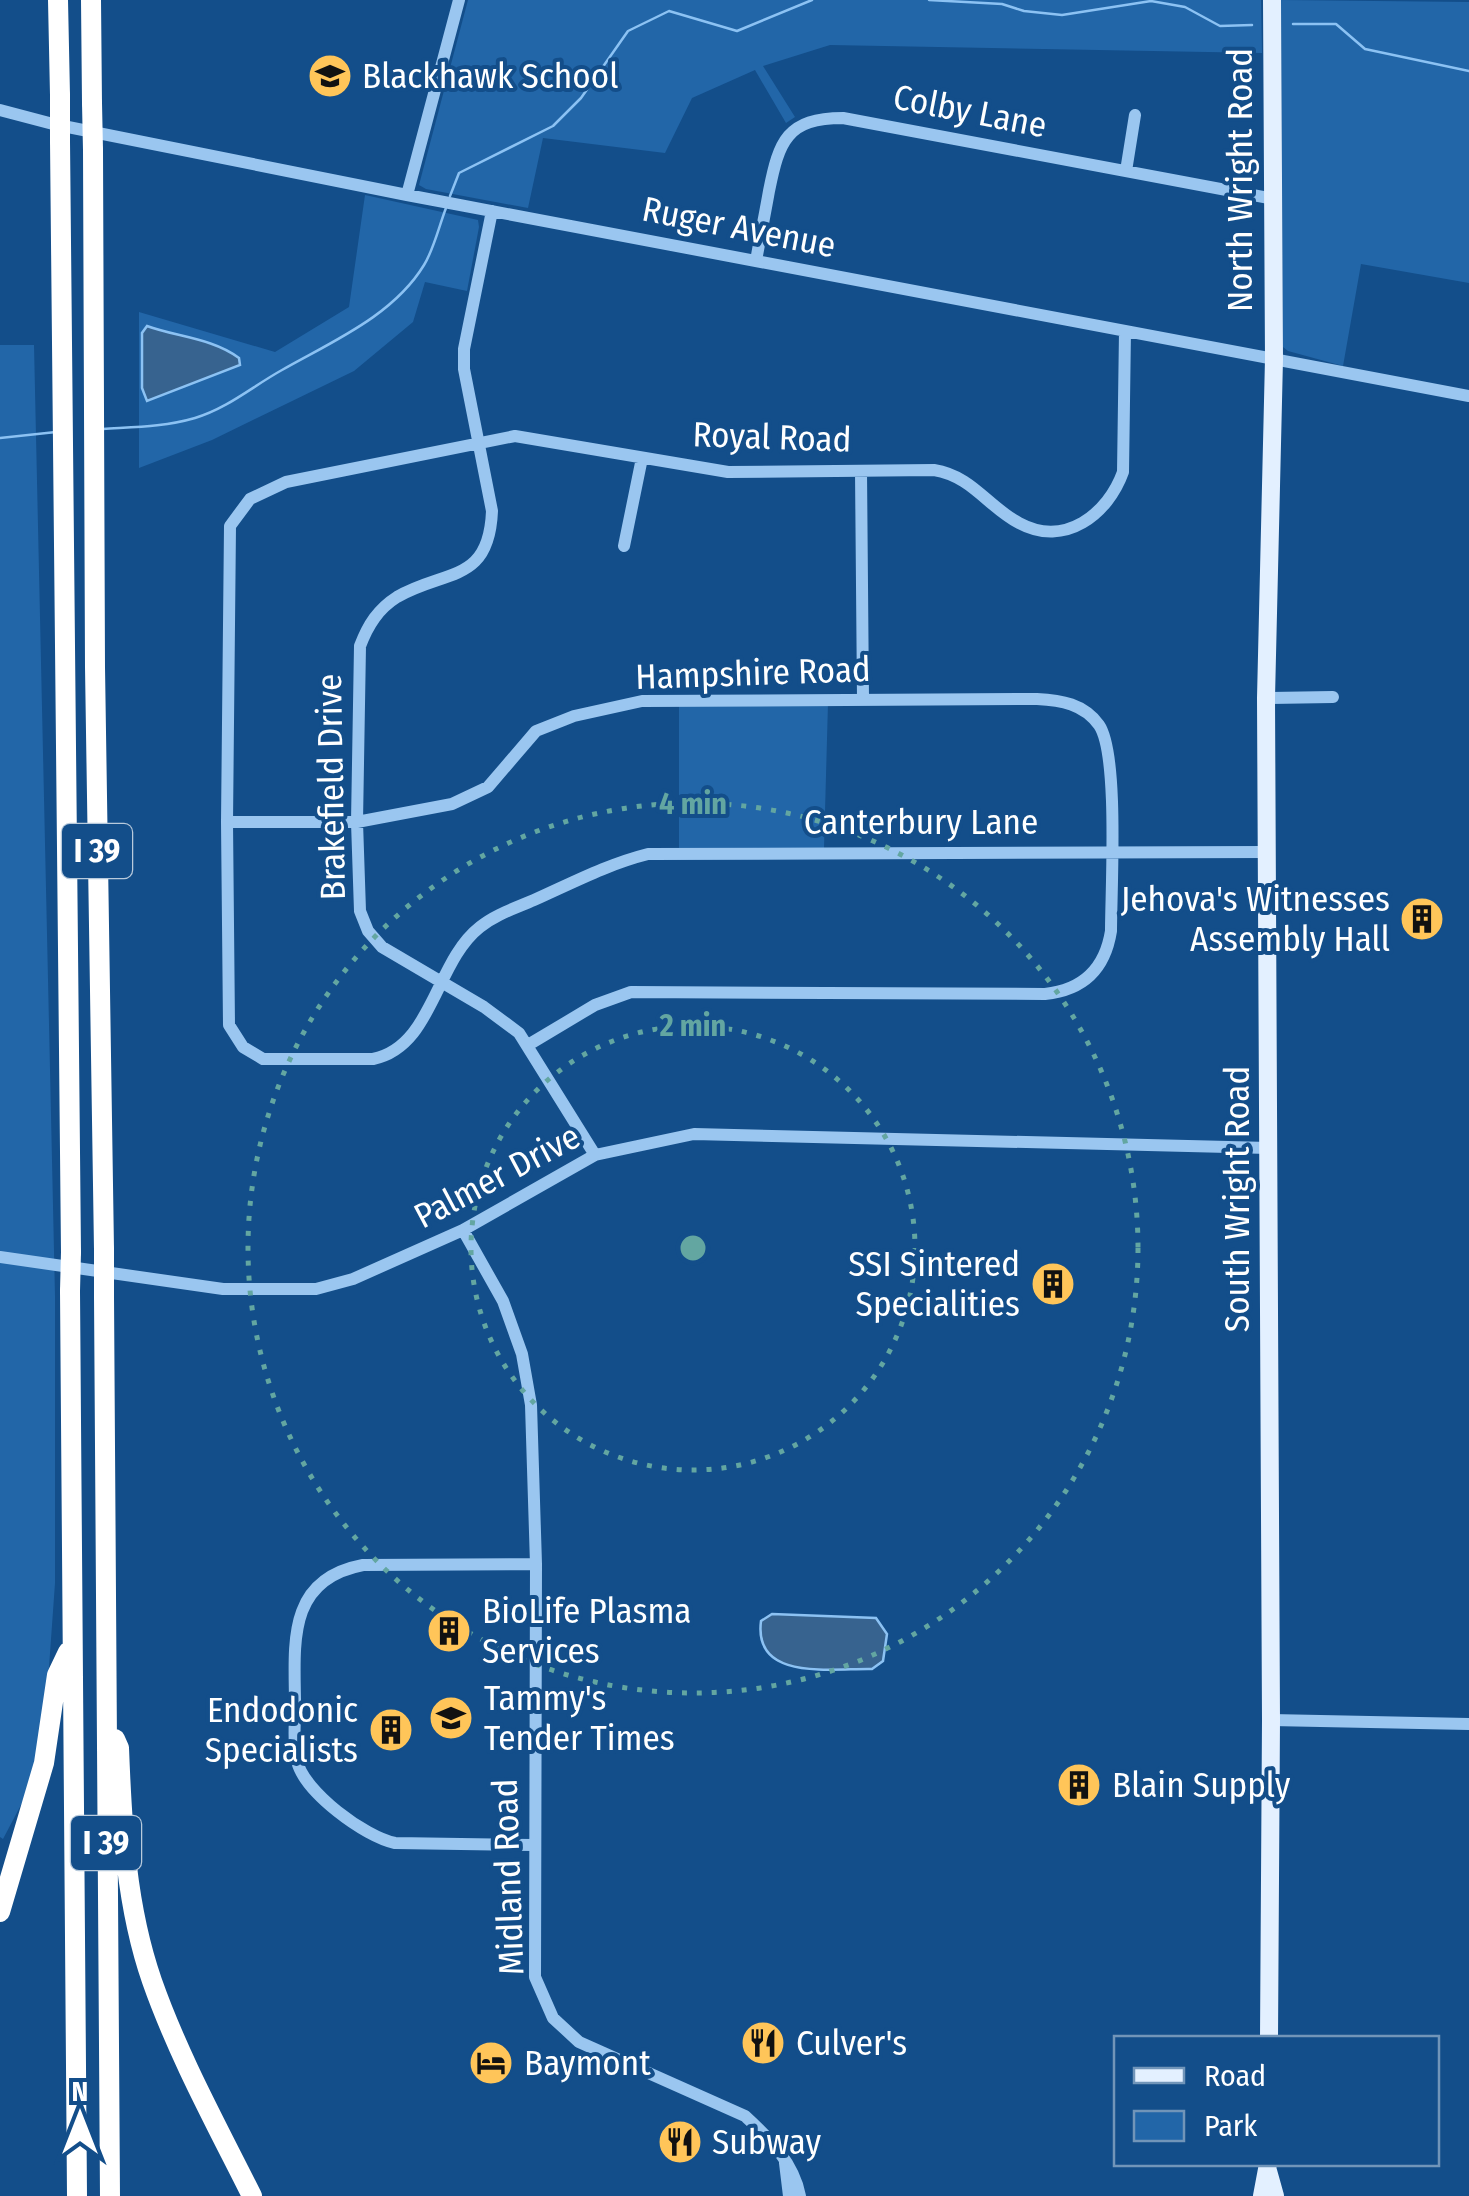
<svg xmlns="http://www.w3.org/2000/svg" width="1469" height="2196" viewBox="0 0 1469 2196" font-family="'Fira Sans Condensed',sans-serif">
	<rect width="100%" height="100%" fill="#134e8a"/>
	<path fill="#2266a8" d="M468,0H1261L1262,53L830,45L763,66L795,117L786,123L755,70L692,98L665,153L543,138L528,208L426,189L419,185Z
		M1281,0L1469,2V283L1361,264L1343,366L1288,351L1283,347Z
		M365,195L478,220L479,227L467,291L425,282L413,322L354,371L212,440L139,468V312L275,352L349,307Z
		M0,345H34L55,1296V1583L42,1765L3,1839L0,1837Z
		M679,702L828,703L824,848H679Z"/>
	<path fill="#37638f" stroke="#8cc2f3" stroke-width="2.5" d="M147,326C177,337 212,338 239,358L240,365L147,401L142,388V333Z
		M772,1614L876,1618L887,1634L883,1661L872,1669C833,1668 753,1682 761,1621Z"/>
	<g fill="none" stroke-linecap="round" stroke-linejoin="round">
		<path stroke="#8cc2f3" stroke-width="2.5" d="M929,0L1002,4L1024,11L1062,15L1151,1L1185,7L1220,26L1252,25
			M1293,24H1336L1365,49L1469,71
			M450,196L459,173L553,126L581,98L628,31L669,11L737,31L812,0
			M103,429C135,427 164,427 195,418C228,408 253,386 282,370C331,342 393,316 424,265C434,249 439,226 446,208
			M0,438L56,432"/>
		<path stroke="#9ac6f0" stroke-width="12" d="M0,110L53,124L407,195L1469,396
			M1126,171L1135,115
			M407,195L459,0
			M492,211L464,349V369L492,511C489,584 445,569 397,597C378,609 368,625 360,646L357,822L360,911L368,931L382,947L484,1007L519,1033L595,1155
			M756,261C760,238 765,214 769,191C779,141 787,118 843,118L1274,199
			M1125,331L1123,472C1108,514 1065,548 1019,523C988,507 972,476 934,470L728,472L515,436L286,482L250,499L230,526L227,822L229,1025L243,1047L263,1059H373C433,1047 435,962 480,927C496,914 516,908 534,900C572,883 608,864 648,854L1267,852
			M861,471L863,699
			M624,546L642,458
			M1266,698L1333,697
			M227,822H357L452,804L488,787L536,731L574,716L642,701L1037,699C1061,700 1084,704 1099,725C1119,754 1111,889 1111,931C1105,969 1083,990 1045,994L631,992L595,1005L528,1045
			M463,1230L503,1301L522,1354L531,1405L536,1564L535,1977L553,2018L579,2042L745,2116C769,2138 794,2163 800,2196
			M0,1257L223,1289H316L353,1279L463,1230L595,1155L694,1134L1269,1148
			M1271,1720L1469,1724
			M533,1845L395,1843C365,1837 304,1792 297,1761C292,1743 296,1718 295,1699C294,1639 289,1579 363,1565L536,1564
			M785,2163L789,2196"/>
		<path stroke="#e3f0ff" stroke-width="18" d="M1269,2038L1271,1720L1266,698L1274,359L1272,0
			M1268,2171L1275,2196
			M1262,2196L1268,2164"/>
		<path stroke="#fff" stroke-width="20" d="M58,0L60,95
			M91,0L92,103
			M60,141L71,1252
			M93,150L95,667L104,1249
			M70,1291L77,2196
			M104,1296L110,2196
			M115,1739L119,1748C122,1827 126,1906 152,1981C178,2055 217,2126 252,2196
			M0,1912L44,1763L57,1675L68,1652"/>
		<path stroke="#fff" stroke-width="20" d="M60,95V141
			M92,103L93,150
			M70,1291L71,1252
			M104,1296V1249"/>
	</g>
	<g fill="none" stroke="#63a6a1" stroke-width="5" stroke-dasharray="5 10">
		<circle cx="693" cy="1248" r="222"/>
		<circle cx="693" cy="1248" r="445"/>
	</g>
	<defs>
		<symbol id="school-disc" viewBox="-11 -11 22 22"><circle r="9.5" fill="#ffc559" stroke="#134e8a"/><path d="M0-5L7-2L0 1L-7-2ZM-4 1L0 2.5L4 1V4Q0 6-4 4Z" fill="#111"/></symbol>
		<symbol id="building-disc" viewBox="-11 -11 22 22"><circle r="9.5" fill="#ffc559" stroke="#134e8a"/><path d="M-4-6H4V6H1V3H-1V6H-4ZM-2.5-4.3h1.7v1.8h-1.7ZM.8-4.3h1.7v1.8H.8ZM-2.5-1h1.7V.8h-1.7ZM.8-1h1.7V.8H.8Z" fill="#111"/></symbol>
		<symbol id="restaurant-disc" viewBox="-11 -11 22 22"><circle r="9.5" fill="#ffc559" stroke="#134e8a"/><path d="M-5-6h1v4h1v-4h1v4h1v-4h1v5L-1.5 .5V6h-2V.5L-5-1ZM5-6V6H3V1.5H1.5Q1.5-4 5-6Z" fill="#111"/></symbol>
		<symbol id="hotel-disc" viewBox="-11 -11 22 22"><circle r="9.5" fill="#ffc559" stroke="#134e8a"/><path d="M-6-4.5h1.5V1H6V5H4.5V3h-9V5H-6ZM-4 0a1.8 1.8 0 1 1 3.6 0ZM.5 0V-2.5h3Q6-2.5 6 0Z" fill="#111"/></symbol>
	</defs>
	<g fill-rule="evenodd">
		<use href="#school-disc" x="305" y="51" width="50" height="50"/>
		<use href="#building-disc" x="1397" y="894" width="50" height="50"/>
		<use href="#building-disc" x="1028" y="1259" width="50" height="50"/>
		<use href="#building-disc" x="424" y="1606" width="50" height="50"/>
		<use href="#school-disc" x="426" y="1693" width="50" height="50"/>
		<use href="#building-disc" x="366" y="1705" width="50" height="50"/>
		<use href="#building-disc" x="1054" y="1760" width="50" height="50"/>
		<use href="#restaurant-disc" x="738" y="2018" width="50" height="50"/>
		<use href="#hotel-disc" x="466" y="2038" width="50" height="50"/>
		<use href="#restaurant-disc" x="655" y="2117" width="50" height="50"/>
	</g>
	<g text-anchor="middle" stroke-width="8" stroke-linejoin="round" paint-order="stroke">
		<g fill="#134e8a" stroke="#b8cadc" stroke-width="2.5">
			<rect x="62" y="824" width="70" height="54" rx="8"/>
			<rect x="71" y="1816" width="70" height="54" rx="8"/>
		</g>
		<g font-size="32" font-weight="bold" fill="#fff">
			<text x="97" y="862">I 39</text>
			<text x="106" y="1854">I 39</text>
		</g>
		<g font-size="35" fill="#fff" stroke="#134e8a" text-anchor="start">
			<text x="362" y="88">Blackhawk School</text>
			<text x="1390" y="911" text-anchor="end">Jehova's Witnesses<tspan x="1390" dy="40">Assembly Hall</tspan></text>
			<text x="1020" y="1276" text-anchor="end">SSI Sintered<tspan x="1020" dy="40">Specialities</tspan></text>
			<text x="482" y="1623">BioLife Plasma<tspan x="482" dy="40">Services</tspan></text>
			<text x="484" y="1710">Tammy's<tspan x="484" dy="40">Tender Times</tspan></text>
			<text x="358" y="1722" text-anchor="end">Endodonic<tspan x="358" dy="40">Specialists</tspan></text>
			<text x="1112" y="1797">Blain Supply</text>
			<text x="796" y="2055">Culver's</text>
			<text x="524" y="2075">Baymont</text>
			<text x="712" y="2154">Subway</text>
		</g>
		<g font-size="35" fill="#fff" stroke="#134e8a">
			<text transform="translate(970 111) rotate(11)" y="12">Colby Lane</text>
			<text transform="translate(1240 180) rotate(-90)" y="12">North Wright Road</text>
			<text transform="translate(739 227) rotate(11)" y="12">Ruger Avenue</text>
			<text transform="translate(772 437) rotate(2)" y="12">Royal Road</text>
			<text transform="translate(753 673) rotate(-2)" y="12">Hampshire Road</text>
			<text transform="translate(331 787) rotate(-91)" y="12">Brakefield Drive</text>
			<text x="921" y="834">Canterbury Lane</text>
			<text transform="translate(497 1176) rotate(-28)" y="12">Palmer Drive</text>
			<text transform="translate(1237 1199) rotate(-90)" y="12">South Wright Road</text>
			<text transform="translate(508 1877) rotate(-92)" y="12">Midland Road</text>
		</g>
	</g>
	<circle cx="693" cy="1248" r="15" fill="#63a6a1" stroke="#134e8a" stroke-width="5"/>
	<g font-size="30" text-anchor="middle" font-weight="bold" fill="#63a6a1" stroke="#134e8a" stroke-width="8" stroke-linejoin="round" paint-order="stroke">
		<text x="693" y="814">4 min</text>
		<text x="693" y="1036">2 min</text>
	</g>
	<rect x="1114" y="2036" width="325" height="130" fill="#134e8a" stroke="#7195b9" stroke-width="2.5"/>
	<rect x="1134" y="2068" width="50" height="15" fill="#e3f0ff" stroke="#7195b9" stroke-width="2.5"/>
	<text x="1204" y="2086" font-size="30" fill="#ffffff">Road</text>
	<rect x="1134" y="2111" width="50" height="30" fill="#2266a8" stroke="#7195b9" stroke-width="2.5"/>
	<text x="1204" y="2136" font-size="30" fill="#ffffff">Park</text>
	<g transform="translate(80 2116)" stroke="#134e8a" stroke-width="8" paint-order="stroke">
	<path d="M0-8L18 38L0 25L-18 38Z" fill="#ffffff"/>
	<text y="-15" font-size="28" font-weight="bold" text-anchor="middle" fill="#ffffff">N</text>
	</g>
</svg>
